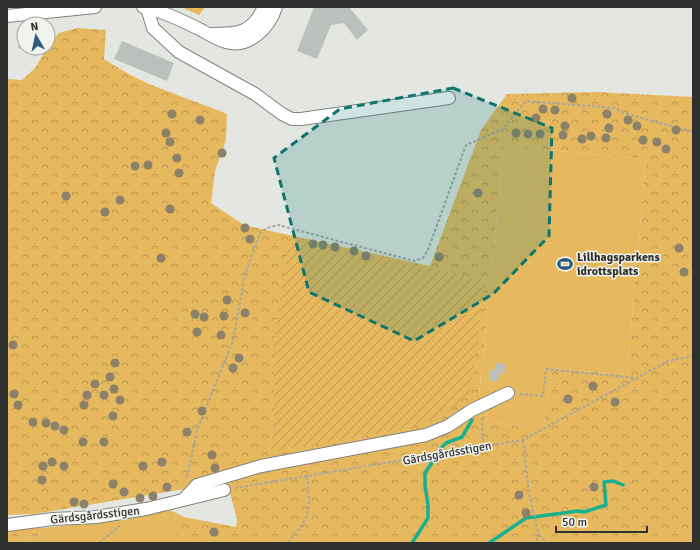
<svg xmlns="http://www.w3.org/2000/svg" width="700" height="550" viewBox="0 0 700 550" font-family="Signika,sans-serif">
	<defs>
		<pattern id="forest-crowns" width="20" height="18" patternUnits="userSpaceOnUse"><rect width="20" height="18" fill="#e7b95f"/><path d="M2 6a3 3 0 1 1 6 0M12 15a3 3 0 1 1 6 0" fill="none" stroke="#bc974f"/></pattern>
		<pattern id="garden-furrows" width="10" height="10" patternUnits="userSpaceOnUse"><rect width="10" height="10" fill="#e7b95f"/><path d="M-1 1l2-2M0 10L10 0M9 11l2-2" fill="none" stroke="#bc974f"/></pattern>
	</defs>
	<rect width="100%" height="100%" fill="#e3e6e1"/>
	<path fill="#e7b95f" d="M181,7H205L199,15Z
		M504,146L646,159L627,375L553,368L543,429L485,421L488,397L479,396Z
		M168,509L184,517L175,519L172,530L179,536L178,543H28L26,536L38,537L41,528L82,524Z"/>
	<path fill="url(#forest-crowns)" fill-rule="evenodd" d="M77,28L106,30L104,59C124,72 144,83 167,91C187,99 207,105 227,114L226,140L215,171L211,203L244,225L430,266L481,130L507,94L596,92L693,97V543H178V536L172,530L175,519L184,517L236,527L237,519L227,482L34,514L7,515V79L22,80L35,68L51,42L59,33ZM504,146L646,159L627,375L553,368L543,429L485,421L488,397L479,395ZM484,280L270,452L274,414Z
		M35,525L41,528L38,537L26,536L28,543H7V529Z"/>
	<path fill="url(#garden-furrows)" d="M289,238L485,280L471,393L443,416L401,430L270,452L274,414L273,349Z"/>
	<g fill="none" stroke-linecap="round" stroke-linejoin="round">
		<path stroke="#18b190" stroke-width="3.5" d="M441,448L446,443L462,437L472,420
			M412,543L428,518V505L425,485V473L433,461
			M489,543L526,518L578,511L584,512L606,505L604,482L613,481L623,485"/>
	</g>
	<path fill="#bcc0bd" d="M314,7H349L368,30L357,40L344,23L331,25L317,59L297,51Z
		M20,34H24V49L18,48Z
		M122,41L174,63L167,81L114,59Z
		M496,363L505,364L504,374L499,373L498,382L489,381L490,369L495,370Z"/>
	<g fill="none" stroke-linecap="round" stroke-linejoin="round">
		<defs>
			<path id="minor" d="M143,7C163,11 185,22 203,31C210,35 218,40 226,42C249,49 270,27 276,7
				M147,8L153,28L179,52L255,94L282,114L292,119H301L449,98
				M7,16L95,7
				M212,34C239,34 252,33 264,7
				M183,500L197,485L261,466L426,435L448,426L472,410L508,393
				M7,525L53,519L96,517L146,509L224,490"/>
		</defs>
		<use href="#minor" stroke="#81837f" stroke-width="14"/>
		<path stroke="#a4a7a3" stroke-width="2" stroke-dasharray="3 2" stroke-linecap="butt" d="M520,394L543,396L546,369L635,378
			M482,418L483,447
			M523,440L529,494L539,535L536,543
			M187,477L198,427L233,341L245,274L260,233L267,228L278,225L414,261L423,258L428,250L466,145L503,129L526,101L614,108L630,115L693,132
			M235,488L523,440L668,361L693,356
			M539,535L547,543
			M99,543L120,526
			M288,543C311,515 311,512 307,477"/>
		<use href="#minor" stroke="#fff" stroke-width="12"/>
	</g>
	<g fill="#8c8269">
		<circle cx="572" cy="98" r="4.5"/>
		<circle cx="543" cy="109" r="4.5"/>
		<circle cx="555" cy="110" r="4.5"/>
		<circle cx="172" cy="114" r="4.5"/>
		<circle cx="607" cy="114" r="4.5"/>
		<circle cx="536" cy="118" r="4.5"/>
		<circle cx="200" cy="120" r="4.5"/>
		<circle cx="628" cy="120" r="4.5"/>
		<circle cx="565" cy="126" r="4.5"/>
		<circle cx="637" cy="126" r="4.5"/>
		<circle cx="609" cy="128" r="4.5"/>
		<circle cx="676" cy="130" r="4.5"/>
		<circle cx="166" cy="133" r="4.5"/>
		<circle cx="516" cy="133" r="4.5"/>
		<circle cx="528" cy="134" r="4.5"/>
		<circle cx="540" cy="134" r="4.5"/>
		<circle cx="563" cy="135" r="4.5"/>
		<circle cx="591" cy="136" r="4.5"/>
		<circle cx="606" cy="138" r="4.5"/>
		<circle cx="582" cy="139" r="4.5"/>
		<circle cx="643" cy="140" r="4.5"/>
		<circle cx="170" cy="142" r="4.5"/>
		<circle cx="657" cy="142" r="4.5"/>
		<circle cx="666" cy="149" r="4.5"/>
		<circle cx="222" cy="153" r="4.5"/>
		<circle cx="177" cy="158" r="4.5"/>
		<circle cx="148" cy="165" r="4.5"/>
		<circle cx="135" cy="166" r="4.5"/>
		<circle cx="179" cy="173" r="4.5"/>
		<circle cx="478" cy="193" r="4.5"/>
		<circle cx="66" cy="196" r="4.5"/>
		<circle cx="120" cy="200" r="4.5"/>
		<circle cx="170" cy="209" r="4.5"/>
		<circle cx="105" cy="212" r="4.5"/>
		<circle cx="245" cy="228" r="4.5"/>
		<circle cx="250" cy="239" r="4.5"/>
		<circle cx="313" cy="244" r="4.5"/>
		<circle cx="323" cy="245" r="4.5"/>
		<circle cx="335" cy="247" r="4.5"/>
		<circle cx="679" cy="248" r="4.5"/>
		<circle cx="354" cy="251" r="4.5"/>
		<circle cx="366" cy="256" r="4.5"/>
		<circle cx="439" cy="257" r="4.5"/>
		<circle cx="161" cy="258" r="4.5"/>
		<circle cx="684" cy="272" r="4.5"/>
		<circle cx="227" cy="300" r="4.5"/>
		<circle cx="245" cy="313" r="4.5"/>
		<circle cx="195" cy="314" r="4.5"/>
		<circle cx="224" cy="316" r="4.5"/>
		<circle cx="204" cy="317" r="4.5"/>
		<circle cx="197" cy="332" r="4.5"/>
		<circle cx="221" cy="335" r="4.5"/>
		<circle cx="13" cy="345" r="4.5"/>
		<circle cx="239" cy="358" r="4.5"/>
		<circle cx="115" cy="363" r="4.5"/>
		<circle cx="233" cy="368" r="4.5"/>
		<circle cx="110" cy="377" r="4.5"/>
		<circle cx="95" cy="384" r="4.5"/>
		<circle cx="593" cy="386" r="4.5"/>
		<circle cx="114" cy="389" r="4.5"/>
		<circle cx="14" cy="394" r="4.5"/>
		<circle cx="87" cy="395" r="4.5"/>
		<circle cx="104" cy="395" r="4.5"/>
		<circle cx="568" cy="399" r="4.5"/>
		<circle cx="120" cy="400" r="4.5"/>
		<circle cx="615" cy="402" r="4.5"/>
		<circle cx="18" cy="405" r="4.5"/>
		<circle cx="84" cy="405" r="4.5"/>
		<circle cx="202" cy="411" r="4.5"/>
		<circle cx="113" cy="416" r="4.5"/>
		<circle cx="33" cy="422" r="4.5"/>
		<circle cx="46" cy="423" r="4.5"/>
		<circle cx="55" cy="426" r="4.5"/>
		<circle cx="64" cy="430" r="4.5"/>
		<circle cx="187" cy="432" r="4.5"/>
		<circle cx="83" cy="442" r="4.5"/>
		<circle cx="104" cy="442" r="4.5"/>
		<circle cx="212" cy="455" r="4.5"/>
		<circle cx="52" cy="462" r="4.5"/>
		<circle cx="162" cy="462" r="4.5"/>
		<circle cx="43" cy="466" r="4.5"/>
		<circle cx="64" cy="466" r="4.5"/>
		<circle cx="143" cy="466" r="4.5"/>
		<circle cx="215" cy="468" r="4.5"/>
		<circle cx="42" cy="480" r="4.5"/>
		<circle cx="113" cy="484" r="4.5"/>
		<circle cx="167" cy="487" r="4.5"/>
		<circle cx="594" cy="487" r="4.5"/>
		<circle cx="124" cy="492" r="4.5"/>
		<circle cx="519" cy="495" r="4.5"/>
		<circle cx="153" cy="496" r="4.5"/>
		<circle cx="140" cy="498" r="4.5"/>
		<circle cx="74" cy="502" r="4.5"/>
		<circle cx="84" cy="504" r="4.5"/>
		<circle cx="526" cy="513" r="4.5"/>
		<circle cx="214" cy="532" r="4.5"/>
	</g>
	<path fill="#0f766e" fill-opacity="0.2" stroke="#0f766e" stroke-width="3" stroke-dasharray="8 5" stroke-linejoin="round" d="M453,88L552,128L549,236L493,294L414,341L309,292L274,158L340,109Z"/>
	<defs>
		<symbol id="stadium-bare" viewBox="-9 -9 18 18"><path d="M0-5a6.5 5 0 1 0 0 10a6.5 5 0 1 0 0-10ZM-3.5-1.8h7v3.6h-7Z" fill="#2d5c7b" stroke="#f1f3ee" stroke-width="2.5" paint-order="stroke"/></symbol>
	</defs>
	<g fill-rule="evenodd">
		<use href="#stadium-bare" x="554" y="253" width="22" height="22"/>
	</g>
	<g text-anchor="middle" stroke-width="3" stroke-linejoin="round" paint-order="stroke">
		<g font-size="12" font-weight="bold" fill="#30312f" stroke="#f1f3ee" text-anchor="start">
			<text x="577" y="261">Lillhagsparkens<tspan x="577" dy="14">idrottsplats</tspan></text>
		</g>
		<g font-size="12" fill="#30312f" stroke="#f1f3ee">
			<text transform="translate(447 453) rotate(-10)" y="4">Gärdsgårdsstigen</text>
			<text transform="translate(95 515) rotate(-6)" y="4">Gärdsgårdsstigen</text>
		</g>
	</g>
	<rect width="700" height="550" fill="none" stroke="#30312f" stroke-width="16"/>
	<g transform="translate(36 36) rotate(351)"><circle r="19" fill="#f1f3ee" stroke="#a4a5a2"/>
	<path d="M0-3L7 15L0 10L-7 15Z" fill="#2d5c7b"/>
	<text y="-6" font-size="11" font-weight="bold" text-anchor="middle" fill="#30312f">N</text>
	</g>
	<path d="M556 526v6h91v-6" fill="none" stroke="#30312f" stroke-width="2"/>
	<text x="562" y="526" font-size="12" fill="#30312f" stroke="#f1f3ee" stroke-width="3" paint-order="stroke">50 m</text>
</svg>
